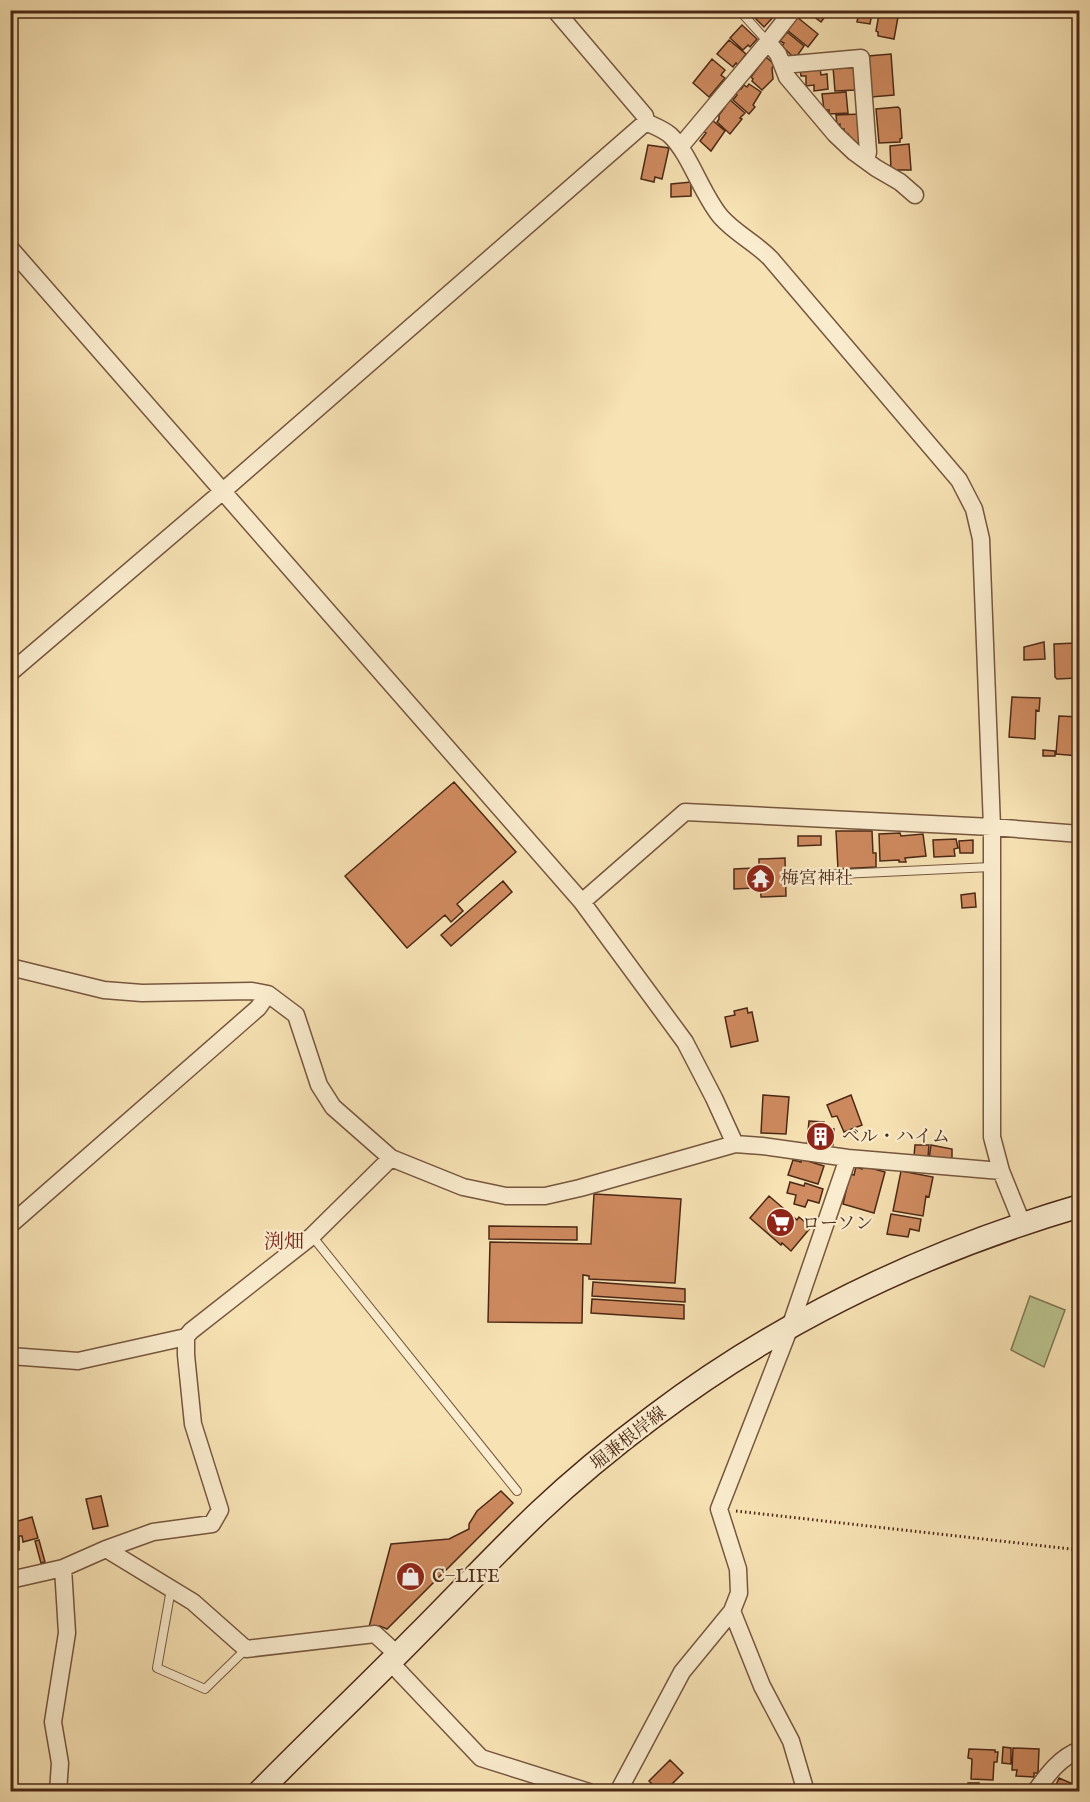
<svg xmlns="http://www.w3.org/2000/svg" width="1090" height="1802" viewBox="0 0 1090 1802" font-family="'IM FELL English','Noto Serif JP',serif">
	<rect width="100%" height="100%" fill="#f7e2b4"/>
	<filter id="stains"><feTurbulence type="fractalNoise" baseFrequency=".00333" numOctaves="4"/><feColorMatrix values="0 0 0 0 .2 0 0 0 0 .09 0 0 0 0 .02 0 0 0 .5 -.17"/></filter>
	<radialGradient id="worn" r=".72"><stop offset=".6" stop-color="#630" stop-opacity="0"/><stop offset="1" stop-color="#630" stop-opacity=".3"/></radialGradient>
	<path fill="#bac48f" stroke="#827652" stroke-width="1.5" d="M1030,1296L1065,1310L1044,1367L1011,1350Z"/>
	<path fill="#cf8a5f" stroke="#4b2816" stroke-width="1.5" d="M756,10H776L778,12L764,27L752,15Z
		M811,10H830L821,22L809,13Z
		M859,11L872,13L870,24L857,22Z
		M879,14L898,17L894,39L878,36V32L876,31Z
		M797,17L818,34L808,47L787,30Z
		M742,25L757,39L750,47L748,45L743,50L730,38Z
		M787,32L804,46L797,56L795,55L793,57L782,46L784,43L780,41Z
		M729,40L746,54L738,65L736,63L733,67L717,54Z
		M891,54L894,95L871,97L868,56Z
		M766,57L775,65L772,68L773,79L762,90L752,81L753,79L751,77Z
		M712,59L725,70L721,75L725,78L709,97L693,83Z
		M855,66L856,90L835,91L833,67Z
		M820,68L821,75L827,74L828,89L814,91V85L806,86V76H801L800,69Z
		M749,84L761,92L753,105L755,107L749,114L733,100L737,95L735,93L740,87L741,89L744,85L747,87Z
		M846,92L848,113L829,114V110H824L822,94Z
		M729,99L745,113L740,118L742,119L730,134L717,122L719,119V115L725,107L723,105Z
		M898,107L900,109L902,138L900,139V142L879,143L876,109Z
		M861,114L863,143L855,144L848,138V134L844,135V129H840V124L837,125L836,115Z
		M712,120L725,131L711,151L700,141L706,133L703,131Z
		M909,144L911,170H891L890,146Z
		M648,145L669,148L662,179L655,177L654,182L641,179Z
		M691,182V196L671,197V184Z
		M1044,642L1045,659L1024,660V647Z
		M1076,643L1077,678L1057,679L1055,677L1054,644Z
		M1012,697L1040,698L1039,711L1036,710L1035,739L1009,737Z
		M1059,716L1080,717L1079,756L1056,754Z
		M1043,750L1055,751V756H1043Z
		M454,782L516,852L457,904L463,911L451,922L445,915L407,948L345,876Z
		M836,831H872L873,853H876V867L838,869Z
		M900,833L901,836L923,834L926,856L905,858L906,862H899V860L880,861L879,834Z
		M798,836H821V845L798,846Z
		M956,839L958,848L954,849L955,856L934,857L933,840Z
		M973,840V853H960L959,841Z
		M785,858L786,896L761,897L760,883H755V888L734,889V869L754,868V874L759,873V859Z
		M503,881L512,892L451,946L441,935Z
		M975,893L976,907L962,908L961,895Z
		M747,1008L748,1013L752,1012L758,1041L731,1047L725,1017L735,1015L734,1011Z
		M763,1095L789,1097L786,1134L761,1133Z
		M851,1095L862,1125L844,1132L837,1116L832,1117L827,1105Z
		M809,1121L824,1122V1128L834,1129L833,1145L807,1142Z
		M915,1145H929L928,1157L914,1156Z
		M931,1145L952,1149V1162L929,1160Z
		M801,1159L824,1166L818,1184L788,1175L793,1160L801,1162Z
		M863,1166L885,1172L874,1213L843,1204L850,1174L854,1175L856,1167L862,1169Z
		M901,1171L933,1177L929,1197L926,1196L923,1216L893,1211Z
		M790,1182L804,1186L805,1183L823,1189L819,1203L808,1200L805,1207L794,1204L796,1195L787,1193Z
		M594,1194L681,1199L675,1283L589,1279V1276L583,1275L582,1323L488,1322L490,1242L591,1244Z
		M769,1196L797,1220L799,1217L811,1227L791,1251L782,1243L781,1245L750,1218Z
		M891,1214L921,1219L919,1231L910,1229L908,1237L887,1234Z
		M489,1226L577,1227V1240L489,1239Z
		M593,1282L685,1289V1302L592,1296Z
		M592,1299L684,1305V1319L591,1313Z
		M501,1491L513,1503L387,1629L380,1626L369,1627L391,1544L449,1539L469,1529V1524L477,1511Z
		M101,1496L108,1526L93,1529L86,1499Z
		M32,1517L38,1538L23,1542L22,1536H19V1550H10L11,1523Z
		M39,1540L45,1562L41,1563L35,1541Z
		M1003,1747L1011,1748V1764L1002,1763Z
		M1013,1748L1039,1749L1038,1773H1034V1777L1016,1776L1017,1770H1012Z
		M969,1749L995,1750V1752H998L997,1762H994L993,1780L971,1779L972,1759L968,1758Z
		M670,1760L683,1773L664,1792H660L649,1781Z
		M1059,1778L1080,1787V1792H1053Z
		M968,1783H979V1792L968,1791Z"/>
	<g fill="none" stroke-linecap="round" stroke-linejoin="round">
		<defs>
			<path id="lane" d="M739,10L768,42
				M798,876L991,867
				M312,1236L517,1491
				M171,1589L157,1668L205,1689L246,1649"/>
			<path id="street" d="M555,10L645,116L646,122C654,126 663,129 670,135C690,154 702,195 721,217C736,234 756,243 771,259L959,480L974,509L981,539L992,827V1137L1001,1171L1022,1223
				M768,42L778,54L787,77L835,134L854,152L876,168L900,182L915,195
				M783,65L861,58L868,152L866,160
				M680,147L768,42L793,10
				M10,248L582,902L685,1042L714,1098L735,1144
				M10,673L223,491L646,122
				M582,902L685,812L992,827L1080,834
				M10,967L104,990L142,993L252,991L268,994L296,1015L319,1085L333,1107L391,1158L463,1187L506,1196H545L580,1188L735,1144L762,1146L848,1158L1001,1171
				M10,1225L258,1008L268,994
				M10,1356L78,1361L186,1337L191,1331L312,1236L391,1158
				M106,1549L193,1602L246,1649L375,1634L398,1655
				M10,1580L63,1568L106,1549L153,1532L212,1524L220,1510L193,1424L186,1355V1337
				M732,1611L762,1686L791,1741L806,1792
				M390,1662L481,1758L589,1792
				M10,1791L12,1792
				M58,1792L60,1763L53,1722L67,1633L63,1568
				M618,1792L682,1672L732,1611L739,1593L738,1569L719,1509L790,1327L848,1158
				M1035,1792C1047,1775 1060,1757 1080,1750"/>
			<path id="secondary" d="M259,1792C311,1739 365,1688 416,1636C457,1595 497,1552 539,1512C575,1478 614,1446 654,1416C781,1320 927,1251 1080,1206"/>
		</defs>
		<use href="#lane" stroke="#76563e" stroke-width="10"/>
		<use href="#street" stroke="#76563e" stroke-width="19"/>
		<use href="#secondary" stroke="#4b2816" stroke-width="25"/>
		<path stroke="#4b2816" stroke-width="3" stroke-dasharray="1.5 3" stroke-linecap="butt" d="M736,1511L1080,1550"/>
		<use href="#lane" stroke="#faecce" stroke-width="8"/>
		<use href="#street" stroke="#faecce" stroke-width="16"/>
		<use href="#secondary" stroke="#faecce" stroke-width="22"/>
	</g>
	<defs>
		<symbol id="temple-disc" viewBox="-11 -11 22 22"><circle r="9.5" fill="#8f2418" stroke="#faecce"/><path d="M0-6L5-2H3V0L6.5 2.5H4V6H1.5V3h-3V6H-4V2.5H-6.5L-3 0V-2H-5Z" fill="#fff"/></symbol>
		<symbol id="building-disc" viewBox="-11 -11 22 22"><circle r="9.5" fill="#8f2418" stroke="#faecce"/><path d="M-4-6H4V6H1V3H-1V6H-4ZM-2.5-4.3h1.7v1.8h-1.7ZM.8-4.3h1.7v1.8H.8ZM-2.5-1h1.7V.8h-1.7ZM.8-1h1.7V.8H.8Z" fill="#fff"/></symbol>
		<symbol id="supermarket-disc" viewBox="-11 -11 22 22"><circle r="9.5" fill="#8f2418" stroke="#faecce"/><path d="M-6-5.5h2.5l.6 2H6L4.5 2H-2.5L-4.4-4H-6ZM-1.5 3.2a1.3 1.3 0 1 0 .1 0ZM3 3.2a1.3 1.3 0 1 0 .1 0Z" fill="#fff"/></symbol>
		<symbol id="shop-disc" viewBox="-11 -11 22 22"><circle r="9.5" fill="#8f2418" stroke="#faecce"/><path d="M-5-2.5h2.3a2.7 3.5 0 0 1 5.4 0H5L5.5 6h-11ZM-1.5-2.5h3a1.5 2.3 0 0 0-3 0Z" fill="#fff"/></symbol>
	</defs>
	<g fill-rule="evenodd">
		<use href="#temple-disc" x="744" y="862" width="33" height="33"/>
		<use href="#building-disc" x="804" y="1120" width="33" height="33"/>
		<use href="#supermarket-disc" x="764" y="1206" width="33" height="33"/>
		<use href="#shop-disc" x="394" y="1560" width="33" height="33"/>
	</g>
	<g text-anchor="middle" stroke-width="4.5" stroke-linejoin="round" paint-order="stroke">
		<g font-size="18" fill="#4b2816" stroke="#faecce" text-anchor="start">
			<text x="781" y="884">梅宮神社</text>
			<text x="842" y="1142">ベル・ハイム</text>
			<text x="802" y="1229">ローソン</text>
			<text x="432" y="1582">C−LIFE</text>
		</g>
		<g font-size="18" fill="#4b2816" stroke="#faecce">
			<text transform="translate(628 1438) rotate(-38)" y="6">堀兼根岸線</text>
		</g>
		<g font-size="20" fill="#7a1f14" stroke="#faecce">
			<text x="284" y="1248">渕畑</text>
		</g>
	</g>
	<rect width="1090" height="1802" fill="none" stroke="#f7e2b4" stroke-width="36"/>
	<rect x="12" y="12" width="1066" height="1778" fill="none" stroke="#4b2816" stroke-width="3"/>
	<rect x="18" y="18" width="1054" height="1766" fill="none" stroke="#4b2816" stroke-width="1.5"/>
	<rect width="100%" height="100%" filter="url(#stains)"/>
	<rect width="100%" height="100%" fill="url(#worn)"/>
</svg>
